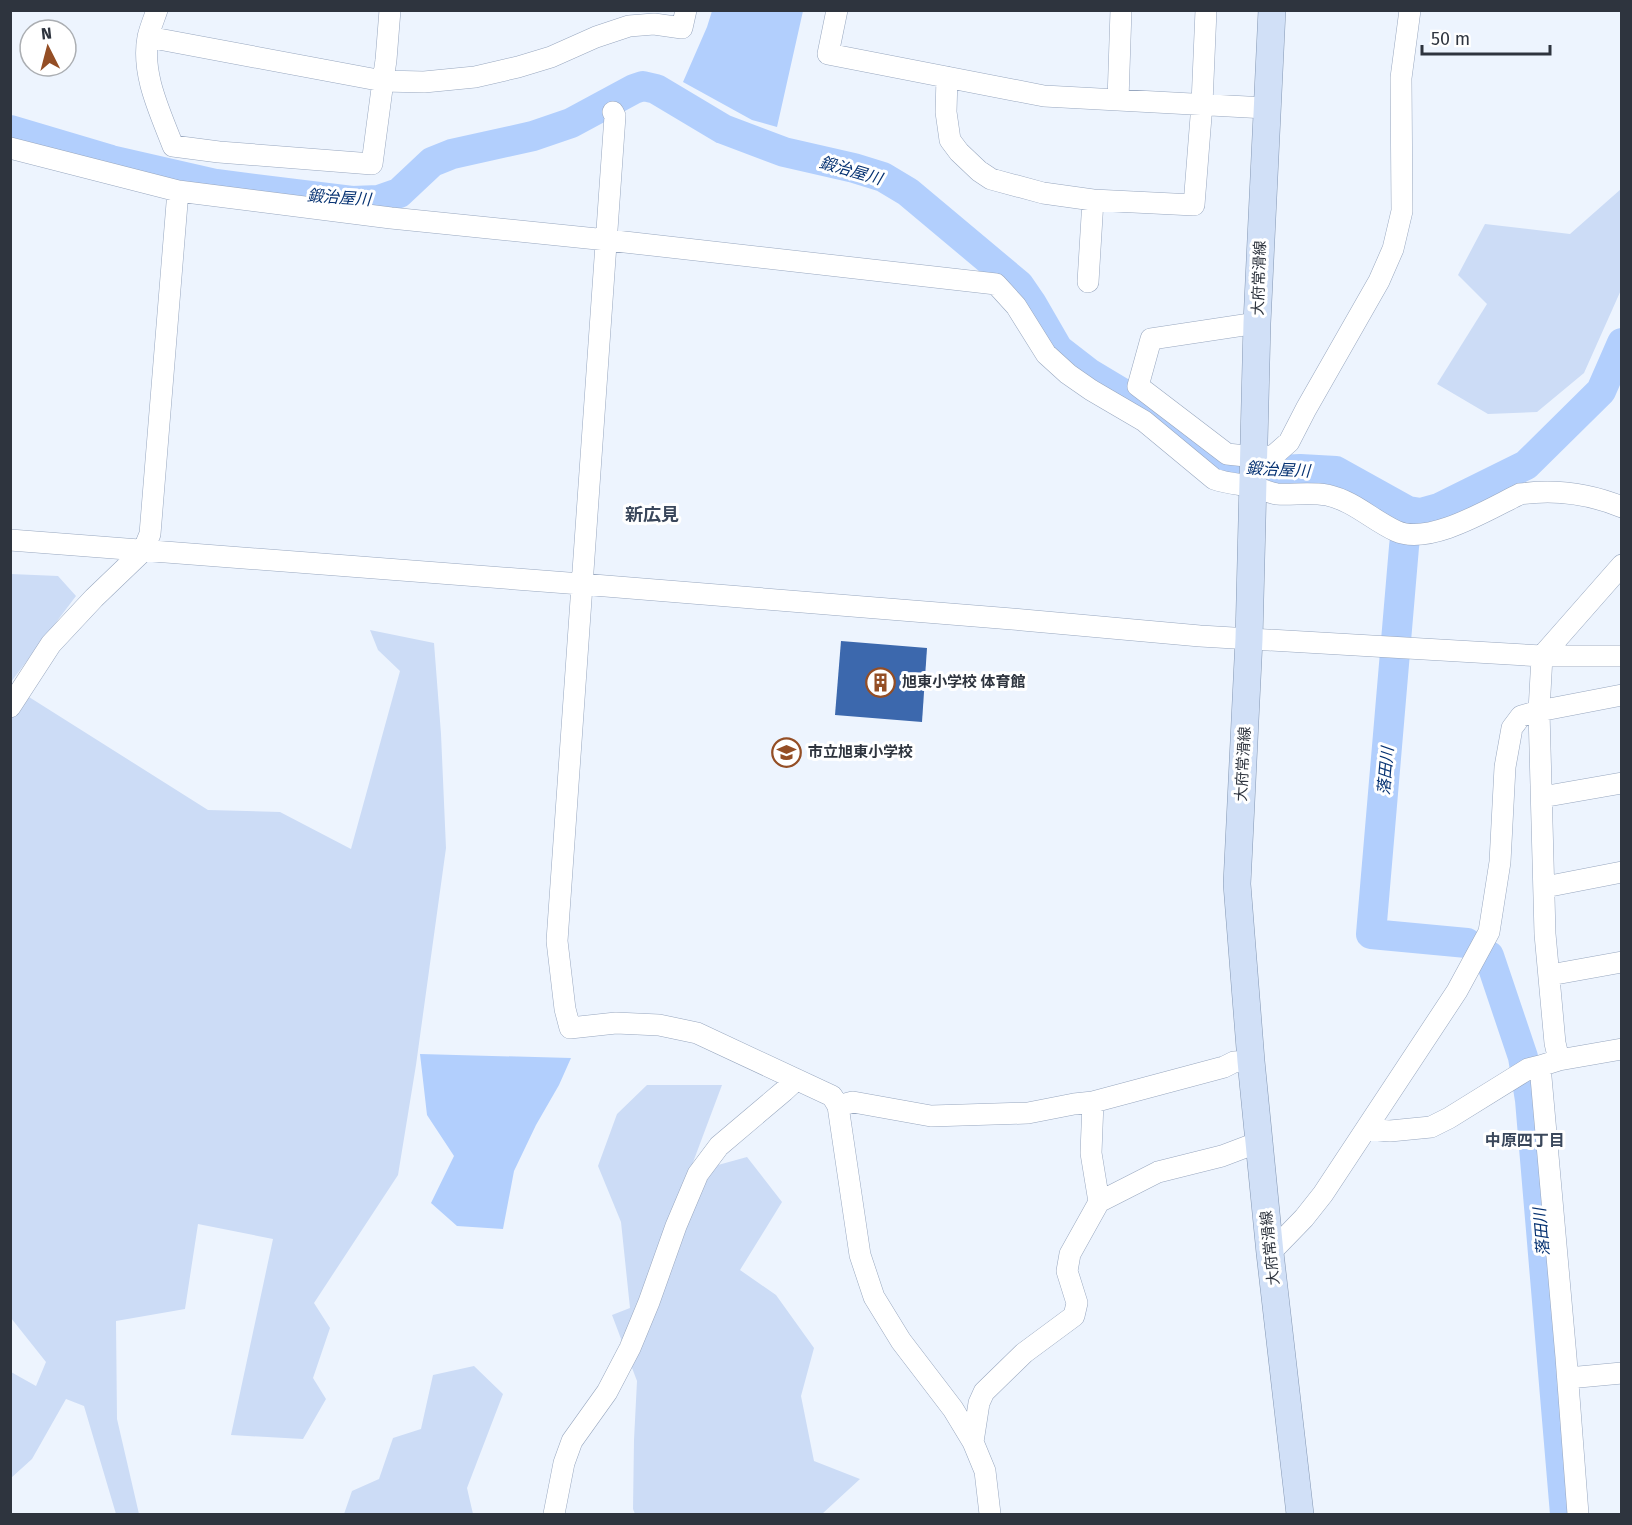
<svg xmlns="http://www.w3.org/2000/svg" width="1632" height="1525" viewBox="0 0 1632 1525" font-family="'Fira Sans','Noto Sans JP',sans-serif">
	<rect width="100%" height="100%" fill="#edf4fe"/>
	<path fill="#ccdcf6" d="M1621,189V290L1584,373L1537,412L1488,414L1437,384L1487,304L1458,275L1485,224L1570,234Z
		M11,574L58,576L76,596L11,682Z
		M370,630L434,643L441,734L446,848L416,1065L398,1175L314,1303L330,1328L313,1378L326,1399L303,1439L231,1435L273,1239L198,1224L185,1309L116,1321L117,1419L139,1514H116L84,1406L66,1399L32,1459L11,1478V1372L36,1386L46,1362L11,1318L10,685L208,810L280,812L351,849L400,671L378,650Z
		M647,1085H722L689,1173L747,1157L782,1202L740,1270L776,1295L814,1348L801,1396L814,1461L860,1479L822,1514H635L633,1509L634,1440L637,1381L612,1315L630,1308L621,1222L598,1166L617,1114Z
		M474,1366L503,1394L467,1488L473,1514H344L352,1491L379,1479L393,1438L421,1429L433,1375Z"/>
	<path fill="#b2cffd" d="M712,11H803L777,127L752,120L683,82L707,27Z
		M420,1054L571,1058L559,1085L536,1125L514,1171L503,1229L457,1226L431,1203L454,1156L427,1115Z"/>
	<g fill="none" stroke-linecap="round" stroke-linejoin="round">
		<path stroke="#b2cffd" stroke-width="30" d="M10,130L111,160L216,184L352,201L379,200L399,193L432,162L452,154L533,136L571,123L634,89L643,86L656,89L723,129L784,152L854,168L883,177L908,192L1019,285L1032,304L1058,349L1089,373L1139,403L1213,463L1237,468L1263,471L1300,469L1336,471L1408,511L1421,513L1439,508L1526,465L1601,391L1622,343
			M1408,511L1404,547L1371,934L1467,943
			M1489,956L1523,1057L1530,1100L1565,1514"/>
	</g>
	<path fill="#3c68ad" d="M841,641L927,648L922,722L835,715Z"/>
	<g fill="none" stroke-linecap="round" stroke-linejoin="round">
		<defs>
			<path id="minor" d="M390,10L386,60L383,81L424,82L475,77L518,67L551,57L596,37L629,26L654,24L682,28L686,10
				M837,10L828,54L1044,96L1266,108
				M148,37L383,81L372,164L219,152L173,146C160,112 141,74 148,37C150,28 154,19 157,10
				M947,77L946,112L950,140L959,152L979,171L991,179L1043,193L1093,200L1088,282
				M1118,100L1121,10
				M613,112L615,116L557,941L565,1009L570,1028L616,1023L659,1025L697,1033L832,1096L838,1106L860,1255L874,1297L901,1341L953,1409L973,1442L985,1471L990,1514
				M10,148L178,191L391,218L607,240L996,284L1016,306L1046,354L1068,374L1091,390L1144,421L1214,479C1228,484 1241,484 1255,487C1262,489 1269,493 1277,494C1293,495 1310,492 1327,495C1354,501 1372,520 1396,531C1429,546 1489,509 1520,494C1554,489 1590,494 1622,507
				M1093,200L1194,205L1202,104L1206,10
				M1257,323L1151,339L1138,386L1227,454L1255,457L1273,456L1289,442L1306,409L1379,281L1393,249L1402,211L1401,78L1410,10
				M10,540L581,584L1012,619L1200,636L1542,656H1622
				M10,707L51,644L94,598L143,551L150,534L178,191
				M1542,797L1622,783
				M1545,887L1622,872
				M1550,975L1622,962
				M1559,1060L1555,1043L1545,934L1539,711L1622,695
				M838,1106L853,1102L931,1116L1028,1113L1074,1104L1093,1102L1224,1067L1234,1062L1251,1061
				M1366,1129L1390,1131L1431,1127L1449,1118L1528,1069L1540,1066
				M1099,1202L1158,1172L1222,1156L1259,1142
				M1270,1253L1304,1218L1323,1194L1457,991L1489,932L1500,862L1505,767L1512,728L1521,716L1539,711L1542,656L1622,565
				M1568,1378L1622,1373
				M973,1442L979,1403L984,1392L1024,1353L1074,1316L1077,1303L1067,1271L1070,1254L1099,1202L1091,1153L1093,1102
				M554,1514L564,1463L572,1441L607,1392L630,1348L649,1302L676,1226L698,1174L719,1146L784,1091L796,1080
				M1578,1514L1566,1357L1540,1066L1559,1060L1622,1049"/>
			<path id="major" d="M1272,10L1257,323L1249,639L1237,884L1251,1061L1270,1253L1300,1514"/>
		</defs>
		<use href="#minor" stroke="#98a7bf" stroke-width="22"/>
		<use href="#major" stroke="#8497b3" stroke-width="28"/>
		<use href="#minor" stroke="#fff" stroke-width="21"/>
		<use href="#major" stroke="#d1e0f7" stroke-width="27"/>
	</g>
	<defs>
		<symbol id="building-ring" viewBox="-11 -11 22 22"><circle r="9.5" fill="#fff" stroke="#944e25" stroke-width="1.5"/><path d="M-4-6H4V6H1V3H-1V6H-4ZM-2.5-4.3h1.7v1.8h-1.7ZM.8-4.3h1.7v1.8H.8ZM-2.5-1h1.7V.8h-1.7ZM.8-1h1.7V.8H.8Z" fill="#944e25"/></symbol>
		<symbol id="school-ring" viewBox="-11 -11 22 22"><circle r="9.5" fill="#fff" stroke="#944e25" stroke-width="1.5"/><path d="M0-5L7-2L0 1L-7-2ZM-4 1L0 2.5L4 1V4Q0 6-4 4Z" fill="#944e25"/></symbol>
	</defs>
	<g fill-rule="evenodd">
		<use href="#building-ring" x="864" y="666" width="33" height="33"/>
		<use href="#school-ring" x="770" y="736" width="33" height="33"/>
	</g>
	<g text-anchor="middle" stroke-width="6" stroke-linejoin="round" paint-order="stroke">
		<g font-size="15" fill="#2e343e" stroke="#fff">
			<text transform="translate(1259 278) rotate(-88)" y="5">大府常滑線</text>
			<text transform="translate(1243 764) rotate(-87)" y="5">大府常滑線</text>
			<text transform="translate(1270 1248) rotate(-96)" y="5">大府常滑線</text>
		</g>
		<g font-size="15" font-weight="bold" fill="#2e343e" stroke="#fff" text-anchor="start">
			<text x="902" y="687">旭東小学校 体育館</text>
			<text x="808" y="757">市立旭東小学校</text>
		</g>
		<g font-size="16" font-style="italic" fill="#063272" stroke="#fff">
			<text transform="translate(851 170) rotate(16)" y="6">鍛治屋川</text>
			<text transform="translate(339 197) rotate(4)" y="6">鍛治屋川</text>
			<text transform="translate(1278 469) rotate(3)" y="6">鍛治屋川</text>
			<text transform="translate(1385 771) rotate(-85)" y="6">落田川</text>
			<text transform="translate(1541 1232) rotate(-95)" y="6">落田川</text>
		</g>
		<g font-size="16" font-weight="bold" fill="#3a475b" stroke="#fff">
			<text x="1525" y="1146">中原四丁目</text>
		</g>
		<g font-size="18" font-weight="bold" fill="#3a475b" stroke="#fff">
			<text x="652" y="521">新広見</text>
		</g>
	</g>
	<rect width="1632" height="1525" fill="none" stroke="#2e343e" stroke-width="24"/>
	<g transform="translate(48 48) rotate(354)"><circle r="28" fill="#ffffff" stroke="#abaeb2" stroke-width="1.5"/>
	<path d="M0-4.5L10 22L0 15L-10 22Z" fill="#944e25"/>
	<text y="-9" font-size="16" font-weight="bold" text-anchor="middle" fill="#2e343e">N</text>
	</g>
	<path d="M1422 45v9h128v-9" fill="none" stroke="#2e343e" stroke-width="3"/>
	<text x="1431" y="45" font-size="18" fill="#2e343e" stroke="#ffffff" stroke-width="4.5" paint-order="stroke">50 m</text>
</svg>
